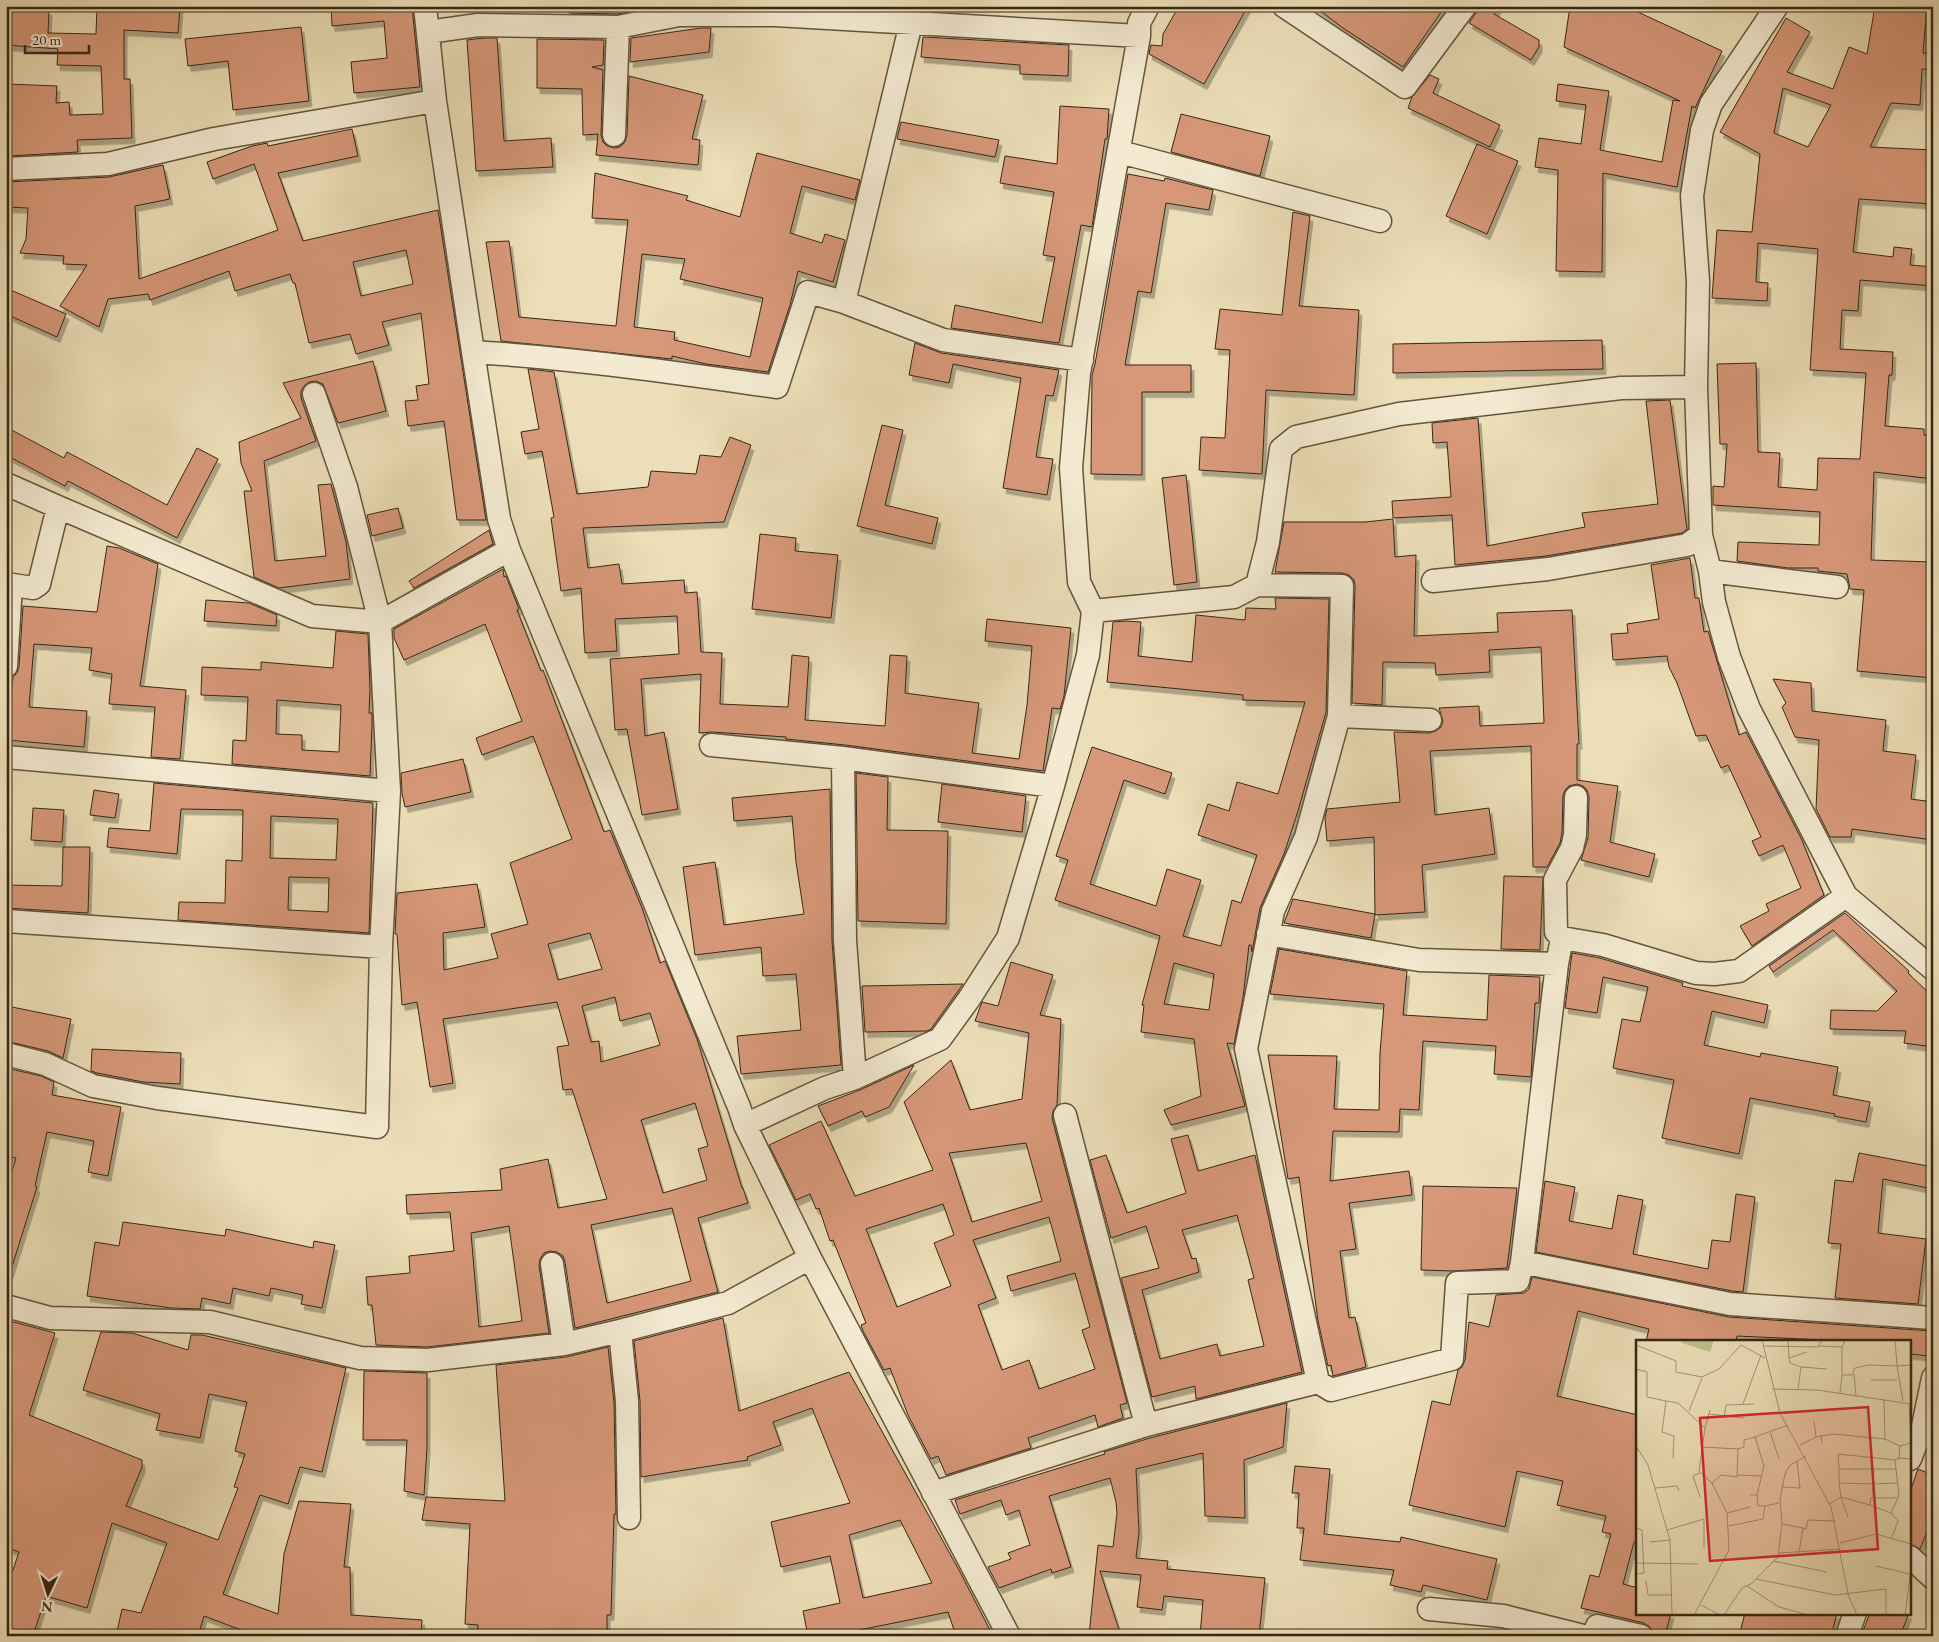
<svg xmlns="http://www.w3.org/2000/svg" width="1939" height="1642" viewBox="0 0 1939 1642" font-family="'EB Garamond',serif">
	<defs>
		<filter id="shadow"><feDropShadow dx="3" dy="5.5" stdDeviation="0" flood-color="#0004"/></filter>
	</defs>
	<rect width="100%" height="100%" fill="#ecdeb8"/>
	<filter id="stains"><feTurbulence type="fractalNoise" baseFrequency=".004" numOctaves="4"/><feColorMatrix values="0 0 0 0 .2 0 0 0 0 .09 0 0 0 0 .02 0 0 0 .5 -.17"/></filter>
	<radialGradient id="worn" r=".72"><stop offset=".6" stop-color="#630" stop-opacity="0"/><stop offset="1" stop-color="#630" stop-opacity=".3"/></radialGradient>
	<path fill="#d79879" stroke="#362716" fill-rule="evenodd" filter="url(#shadow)" d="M97,6L154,8V6H180L178,33L124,30V79H130L132,138L77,140L78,152L9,156L11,104H6V84L57,86L56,103L69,102L70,115L103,114L101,66L57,65L58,49L6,45V7L49,10L48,33L96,34Z
		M331,6H412L420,87L354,93L351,62L387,58L384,21L332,26Z
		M569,6H628V12L617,14L569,13Z
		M1179,6H1248L1204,84L1149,54L1151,45L1162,46L1163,34Z
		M1314,6H1448L1446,9L1444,8L1403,67L1343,28Z
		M1478,6H1499L1494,14L1539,40V47L1531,60L1469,23L1476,13Z
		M1570,6H1625L1722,51L1695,108L1692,106L1677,187L1603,173L1602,272L1556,271L1558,170L1535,167L1539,138L1581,144L1586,105L1556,101L1558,84L1609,91L1600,150L1662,162L1673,100L1680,101L1564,47Z
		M1875,6H1927L1923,53L1933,54V70L1922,69L1920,105L1891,103L1870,147L1933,150V204L1859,199L1853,252L1893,257L1894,247L1912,249L1910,265L1933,267V286L1860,280L1858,311L1842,310L1840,349L1893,352L1892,375H1889L1885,426L1924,429V435L1933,436V479L1874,472L1871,560L1933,562V678L1857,671L1864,590L1850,589L1847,574L1818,571V568H1788L1737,561L1738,542L1819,545L1820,512L1713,505V486L1724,487L1727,444H1720L1717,364L1756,363L1758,452L1780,453L1778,487L1817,490L1818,458L1860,459L1866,373L1810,370L1818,249L1758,243L1756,282L1768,283L1767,301L1712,298L1717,230L1752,232L1760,154L1720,132L1786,18L1810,32L1787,72L1833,89L1849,47L1867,54ZM1783,88L1831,105L1808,147L1774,133Z
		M301,27L309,101L233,110L228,61L188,66L185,39Z
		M701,28H711L709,52L630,62L631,38Z
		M923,37L1069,45L1068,76L1020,74V65L921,57Z
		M484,38H497L504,141L551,138L553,167L476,171L467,40Z
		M537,39L604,40L603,65L592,67L603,70L601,135L603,142L607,146L614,148L620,147L625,142L627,135L629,76L703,95L692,139L700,140L698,165L596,155L598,134L583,135L582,89L537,88Z
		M1430,75L1439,79L1433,93L1500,125L1490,147L1408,108L1412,97Z
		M1060,106L1109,109L1107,139H1105L1092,227L1081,225L1059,343L951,328L955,305L1042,323L1055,257L1043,255L1054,192L1000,183L1005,156L1057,164Z
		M1181,114L1270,136L1260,176L1171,152Z
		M901,122L999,140L995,157L897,139Z
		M352,129L358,156L278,173L303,241L438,210L486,520H457L444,421L408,426L405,401L418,400L416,386L429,384L421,313L382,322L389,345L356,354L350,334L309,343L295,283H293L290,274L235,291L229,271L150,300L148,294L108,299L99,327L60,306L87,265L63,264L64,256L20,253L26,239L28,208L6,207V182L109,177L163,165L170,199L135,206L139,279L278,230L254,164L213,179L207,162L252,146L267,143L268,146ZM406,250L413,284L361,296L353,262Z
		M1477,144L1518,161L1487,234L1446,216Z
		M757,153L860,180L855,200L802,186L790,233L822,243L825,234L845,240L833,282L798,271L790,305L768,372L706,364L672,356V359L501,341L486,242L509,241L519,317L616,326L628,220L592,218L595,173L688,196L686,200L740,217ZM642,254L685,259L680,279L763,298L750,357L674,340L675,332L634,327Z
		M1128,174L1164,181L1165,178L1213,190L1209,210L1166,203L1151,293L1138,291L1125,365H1191V392H1142V475L1091,474L1092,375L1095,364Z
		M1293,212L1310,216L1299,306L1359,310L1354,395L1266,390L1262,474L1199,470L1201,437L1225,438L1230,350L1215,349L1220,309L1282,315Z
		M6,288L66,314L57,337L6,314Z
		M1602,340L1603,369L1393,373V344Z
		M915,343L941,353L1059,370L1053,396L1046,395L1036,457L1053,459L1047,495L1003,488L1021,378L953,364L949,383L909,375Z
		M373,361L386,411L338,423L323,384L316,381L309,382L304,386L301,391V398L316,441L264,461L275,561L326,556L318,485L331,484L346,542L350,579L279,588L254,577L244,491H252L241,463L239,442L301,418L283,383Z
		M528,369L554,372L577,494L648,487L651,471L696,474L700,455L721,457L730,437L751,445L724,522L583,528L588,568L619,564L622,584L684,580L685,593L697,592L701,652L722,653L720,704L788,707L792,655L809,657L805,720L885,726L890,655L907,656L905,693L979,703L972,753L1019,759L1027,705L1032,646L985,641L987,619L1071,628L1064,696L1060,709L1052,708L1043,771L845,745L786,739V737L712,732L699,733L701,674L641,679L645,736L664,732L678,809L642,815L627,729L615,730L610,659L679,654L677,616L615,619L617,651L585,653L581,588L561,591L551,518L554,517L542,451L525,454L521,432L539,429Z
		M1670,400L1687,529L1682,533L1546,556L1455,565L1452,515L1393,518L1392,501L1451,497L1447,442L1433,443L1432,423L1478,418L1487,546L1585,527L1582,513L1658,504L1646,401Z
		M882,425L903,430L885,505L938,518L932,544L857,526Z
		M6,427L64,458L67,452L167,505L197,448L218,459L177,538L68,481L65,486L6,455Z
		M1186,475L1197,582L1174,585L1162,478Z
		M398,508L403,528L372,536L367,515Z
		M1393,519L1395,557L1416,555L1414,636L1498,632L1497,613L1572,610L1579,744H1577V780L1618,786L1610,842L1655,854L1649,877L1581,860L1588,838L1589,797L1587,790L1583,786L1577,784L1569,786L1565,790L1563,796L1562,833L1560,843L1547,867H1533L1531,746L1430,751L1435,815L1489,808L1495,854L1422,865L1425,912L1375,915L1374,837L1327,841L1325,818L1327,809L1400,802L1394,732L1429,733L1436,731L1441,727L1443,721L1439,708L1479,706L1480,726L1544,723L1541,647L1489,650L1490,672L1436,675L1435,663L1383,662L1382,705L1352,703L1355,586L1354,580L1349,575L1342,573L1275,572L1284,522H1365Z
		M489,530L493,544L414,588L409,581Z
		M760,534L796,538L795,551L838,555L831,618L752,609Z
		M107,546L119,548L158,564L140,686L186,690L180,759L151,757L155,707L109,704L112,674L89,670L92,648L34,644L29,707L87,711L84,747L7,740L13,677L17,673L19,667L23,606L97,612Z
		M1690,558L1695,598H1699L1704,632L1708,631L1739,735L1746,732L1801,838L1824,895L1752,946L1740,926L1769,911L1766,904L1801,888L1783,845L1759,856L1752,841L1761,837L1740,791L1728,765L1721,768L1706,735L1696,736L1677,683L1669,667L1667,656L1613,660L1611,634L1628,633L1627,624L1659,619L1651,565Z
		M503,569L504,577L506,576L519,609L517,610L541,671L543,670L604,832L610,830L642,908L660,963L665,961L697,1039L742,1188H743L748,1203L698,1218L718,1292L575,1328L565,1262L563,1256L557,1252L550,1251L544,1253L540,1259L539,1265L549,1333L427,1347L376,1345L372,1305H368L366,1277L410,1273L409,1256L454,1251L450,1212L407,1214L406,1195L502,1190L500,1169L548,1159L558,1208L607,1199L572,1089L563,1090L557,1047L569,1045L557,1002L443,1019L453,1083L430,1087L417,1002L402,1005L397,934H395L397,893L477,884L485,927L443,933L444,970L498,958L491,934L528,924L510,863L572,839L533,736L482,755L476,738L522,721L485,624L404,660L394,638V629ZM590,933L602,969L558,980L548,944ZM615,997L620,1021L650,1013L660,1045L601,1062L599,1041L591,1042L582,1006ZM695,1103L708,1146L698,1149L707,1180L663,1193L641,1120ZM672,1208L691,1281L607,1303L591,1225ZM509,1226L522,1321L479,1327L471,1233Z
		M1275,598L1329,599L1326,712L1298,811L1284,854L1260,908L1252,952L1251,945H1249L1243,998L1234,1044L1227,1043L1245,1106L1171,1125L1164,1110L1201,1096L1194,1039L1141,1032L1144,1005H1142L1160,936L1055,900L1068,860L1056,856L1092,747L1172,773L1165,794L1124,780L1090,884L1156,906L1167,869L1201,880L1183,936L1221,946L1232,900L1241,903L1257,855L1198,835L1208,804L1229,811L1237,782L1278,794L1305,702L1243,700V695L1107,682L1113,622L1126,621L1141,622L1138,656L1192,662L1196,615L1245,620L1246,608L1276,609ZM1174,963L1214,974L1209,1010L1164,1004Z
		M206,600L249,603L277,615L276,626L204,621Z
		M336,631L368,634L370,690L369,713H372V725L370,776L232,764L233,740L246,741L248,697L201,695L202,667L261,670V662L333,668ZM277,700L341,705L339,752L302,750V735L276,734Z
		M1773,679L1811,683L1812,711L1886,720L1883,751L1916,755L1911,799L1933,802V840L1852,829L1851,837H1830L1816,809L1819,740L1795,737L1782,707L1786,703Z
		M463,759L471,792L405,807L402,793L401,773Z
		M856,773L888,777L887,830L948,831L946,924L858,921Z
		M154,783L373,803L369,933L178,920L179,902L225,903L226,860L242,861L243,810L181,809L177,854L107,847L109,828L150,831ZM271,816L338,819L336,860L270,858ZM289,877L329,878L328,912L288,910Z
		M942,784L1026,796L1022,832L938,822Z
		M830,789L832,941L841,1065L741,1074L737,1036L801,1030L796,974L763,976L761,947L695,955L683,867L715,862L724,925L804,914L796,862L792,816L734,821L732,798Z
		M94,790L119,794L115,818L90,815Z
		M33,808L64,810L62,842L31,840Z
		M63,847H90L88,913L6,908V885L62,886Z
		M1504,876L1543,877L1540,950L1501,949Z
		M1293,899L1375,914L1371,938L1284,923Z
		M1845,913L1909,971L1908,973L1933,997V1047L1904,1043L1906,1031L1830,1029L1831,1010L1877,1011L1897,991L1833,930L1773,972L1769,966Z
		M1279,949L1407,971L1403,1015L1487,1020L1489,975L1540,977L1539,1003H1535L1531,1077L1494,1074L1496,1046L1423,1041L1419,1110L1400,1109L1399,1132L1333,1131L1330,1181L1409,1171L1412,1195L1349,1203L1356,1249L1340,1251L1349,1318L1355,1317L1366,1367L1333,1376L1331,1365L1328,1366L1318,1321L1299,1177L1288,1179L1268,1055L1337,1056L1334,1109L1379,1110L1380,1053L1384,1004L1270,994Z
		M1572,953L1600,958L1683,983L1682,986L1768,1005L1764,1023L1712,1011L1704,1045L1760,1057L1761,1053L1838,1067L1833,1095L1870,1102L1866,1122L1834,1116L1835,1114L1750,1098L1739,1154L1662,1138L1674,1080L1613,1068L1622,1019L1640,1022L1648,987L1603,977L1597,1013L1565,1008Z
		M1011,962L1053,975L1040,1015L1061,1019L1057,1105L1053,1111L1052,1118L1127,1403L1120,1405L1123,1418L1098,1427L1095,1415L1028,1438L1031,1448L946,1475L938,1456L931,1459L908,1415L890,1368L884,1370L863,1331L861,1325L866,1323L833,1240L830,1241L819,1208L816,1209L810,1194L796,1200L769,1145L821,1121L855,1196L933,1170L904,1102L951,1060L970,1110L1022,1099L1029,1033L975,1021L982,1002L998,1006ZM1026,1143L1042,1201L972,1222L949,1153ZM943,1204L954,1235L934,1243L951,1286L897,1307L866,1229ZM1049,1217L1061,1261L1007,1276L1011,1291L1075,1273L1090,1327L1082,1330L1095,1369L1039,1389L1029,1360L1002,1370L978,1305L996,1298L973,1240Z
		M963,984L931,1029L927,1031L865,1032L862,986Z
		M12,1007L71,1019L63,1058L48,1051L6,1041Z
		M92,1049L181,1053L180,1084L143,1082L97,1073L91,1071Z
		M914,1065L889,1107L865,1117L862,1111L828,1126L818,1106L860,1090Z
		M6,1068L41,1076L54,1082L52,1095L121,1107L108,1176L88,1172L94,1141L47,1132L35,1186L37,1187L10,1273H6V1190L16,1158L6,1156Z
		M1188,1135L1198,1171L1255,1155L1302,1372L1196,1399L1195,1386L1152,1397L1121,1278L1159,1268L1146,1226L1111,1238L1090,1160L1106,1155L1127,1213L1186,1193L1171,1139ZM1237,1215L1254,1278L1248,1280L1264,1346L1220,1356L1217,1344L1160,1359L1142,1290L1199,1272L1196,1258L1192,1259L1182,1230Z
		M1859,1153L1933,1167V1189L1883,1179L1878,1233L1926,1239L1918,1304L1835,1298L1841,1244L1828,1243L1835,1180L1853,1182Z
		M1545,1181L1575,1187L1569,1221L1612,1229L1618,1195L1643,1200L1633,1254L1708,1269L1712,1240L1730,1242L1736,1194L1755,1197L1743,1292L1732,1291L1536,1252Z
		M1423,1186L1517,1188L1507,1268L1452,1271L1421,1270Z
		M123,1222L225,1236L226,1229L313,1248L314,1241L335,1245L322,1308L301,1304L303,1295L271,1288L269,1296L233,1288L230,1304L202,1298L200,1309L171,1308L87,1296L95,1242L119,1246Z
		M1532,1277L1729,1317L1932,1331L1930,1356L1910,1354V1341H1846L1737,1336L1736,1341H1646L1649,1329L1578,1311L1557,1396L1638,1415V1543L1634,1542L1623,1584L1638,1588V1613H1671L1665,1636H1654L1650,1627L1644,1623L1581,1608L1590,1575L1599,1577L1611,1534L1602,1532L1606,1516L1557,1505L1563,1481L1517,1471L1505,1527L1409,1505L1432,1401L1450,1405L1458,1370L1462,1367L1465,1360L1469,1322L1489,1327L1496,1295L1524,1293L1529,1289Z
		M723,1318L739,1411L849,1372L959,1570L993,1636H956L948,1612L830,1636H808L803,1611L840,1603L830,1556L781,1567L771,1522L850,1503L812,1408L773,1422L781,1445L747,1457L748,1460L641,1477L640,1401L634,1341ZM900,1520L932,1583L863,1598L849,1535Z
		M6,1320L55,1333L29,1415L142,1460V1467L126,1506L218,1540L238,1488L234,1487L245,1454L235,1451L247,1402L209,1394L200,1438L156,1430L160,1414L83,1390L101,1332L132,1333L188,1350L191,1335H202L346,1368L322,1472L300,1467L288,1504L260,1495L223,1594L278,1614L284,1554L299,1501L351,1504L344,1567H350L351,1615L422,1620L421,1636H257L204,1616L198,1636H116L122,1609L141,1613L167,1543L112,1523L87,1608L46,1596L33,1636H6V1591L19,1552L6,1547Z
		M608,1347L614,1402L616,1514H614L611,1615H607V1636H478V1625L465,1624L470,1524L422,1520L426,1497L505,1501L496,1365L566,1357Z
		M364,1371L427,1373V1448L424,1495L404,1491L407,1440H363Z
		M1287,1403L1283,1447L1244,1460L1245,1518L1205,1516L1203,1453L1136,1469L1139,1532L1136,1558L1168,1561L1167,1569L1265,1578L1259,1636H1200L1203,1600L1164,1596L1162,1610L1137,1607L1141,1575L1100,1571L1121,1636H1089L1098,1545L1113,1547L1117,1513L1116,1502L1110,1478L1049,1496L1071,1567L1052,1573L1051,1569L999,1588L988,1567L1011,1559L1008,1553L1030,1545L1019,1510L1006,1515L1001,1500L960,1514L955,1500L1105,1454L1104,1452L1150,1438Z
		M1295,1466L1330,1469L1324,1534L1400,1542L1401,1537L1497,1559L1487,1600L1423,1585L1421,1592L1390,1585L1394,1570L1300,1560L1304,1528H1297L1299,1493H1292Z
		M1918,1469L1933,1475V1517L1920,1549L1910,1544V1492Z
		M1745,1613H1837L1831,1636H1739Z
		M1870,1613H1909L1900,1636H1861Z"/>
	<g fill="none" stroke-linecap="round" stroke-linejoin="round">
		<defs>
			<path id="minor" d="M425,6L435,101L473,352L499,519L509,550L739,1107L745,1125L810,1258L1009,1636
				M1284,6L1405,87L1465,6
				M1777,6L1711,104L1702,130L1692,196L1698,281L1696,387L1701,535L1710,571L1714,602L1729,657L1749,709L1846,896L1933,969
				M428,32L478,25L618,27L679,15H775L1139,36
				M614,135L618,27
				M1120,152L1380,221
				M6,169L108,164L214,139L435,101
				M844,302L943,340L1082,360
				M473,352C575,358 676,373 777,387L808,292L844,302L911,23
				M314,394L346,487L380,622L509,550
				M6,484L58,507L39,584L33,588L6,584
				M1710,571L1837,587
				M1433,581L1548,569L1687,545L1701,535
				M1257,585L1342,586L1339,716L1430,720
				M1093,611L1234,597L1257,585L1268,542L1281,449L1296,437L1399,414L1621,388L1696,387
				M6,666L11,585
				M711,745L843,758
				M6,757L389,791L380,622L312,616L58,507
				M1846,896L1739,971L1714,974L1696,973L1603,945L1562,938L1557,964L1522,1262L1730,1304L1933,1318
				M6,921L381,947L389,791
				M1268,934L1419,960L1557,964
				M1562,938L1556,932L1555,880L1572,848L1575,835L1576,797
				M6,1054L45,1064L93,1086L157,1098L377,1127L381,947
				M855,1078L845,940L843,758L1053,786
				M1065,1115L1146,1425
				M745,1125L825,1088L855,1078L940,1039L969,999L1008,938L1053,786L1088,655L1093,611L1079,582L1071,468L1079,373L1139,36V23L1148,6
				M6,1306L50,1318L210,1322L360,1358L428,1360L564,1344L552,1264
				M620,1331L728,1303L810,1258
				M564,1344L620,1331L627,1401L629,1518
				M1318,1382L1331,1390L1452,1359L1457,1283L1518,1281L1522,1262
				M1910,1459L1923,1426L1933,1378
				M933,1493L1146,1425L1318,1382L1246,1049L1273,911L1306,837L1339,716
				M1910,1557L1933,1578
				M1429,1609L1503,1616L1583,1636
				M1594,1636L1597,1626L1641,1636
				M1847,1636L1855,1613"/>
		</defs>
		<use href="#minor" stroke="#64553e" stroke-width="25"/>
		<use href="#minor" stroke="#f3ead1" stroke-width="22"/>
	</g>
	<g transform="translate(1636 1340)">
		<rect width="275" height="275" fill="#ecdeb8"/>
		<path d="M45,0H78L74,12L46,3Z" fill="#bec08a"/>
		<path fill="none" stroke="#a39577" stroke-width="1" d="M126,0L144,73L195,167L212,254L221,275M152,0L153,18L171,12M0,5L40,21V32L66,37L83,29L105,5L129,18M127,6L182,7L186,0M183,6L206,7L209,0M206,7V35H216L219,28L232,25L261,26L259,0M153,18L154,23L165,27L162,49M165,27L191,29M0,29L11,32V57L30,61M218,34L220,56M235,40H261M136,49L181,50L275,64M204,53L206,35M248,59L249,99L264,106L275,103L273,63M267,61L261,26L275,25M107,64L125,15M53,71L66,38M73,74L108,78M88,77L90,65L118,64M178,81L180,97L185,96M69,88L74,70M134,92L143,119M186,103L185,96L197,94L249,99M164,105L180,97M0,106L12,125L34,200L36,275M264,106L263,118L275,119M66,107L102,109L101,137L85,135L76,143M102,109L108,107V100L119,97M37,118L38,96L26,92L30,61L42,63L69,88L63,131L76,143L91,173L93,210L58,275M203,129L202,114L259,120M238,129H260M64,133L57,136L64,157M101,135L126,136M203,143V129H238L237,144L203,143L205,157L234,165M146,147L164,148L161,121M19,148L41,146L43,151M114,155H121L122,166H129M121,155L128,126L119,97L152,85M237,158V144L262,143M261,158H235L234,165L255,173L263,155L259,120L263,118M194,164L205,157L212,177M91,173L114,167M255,173L262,181L256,197M146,184L167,188M93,186L127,179L129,166L143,163M0,188L6,190L8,233L0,234M31,190L68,179V208M14,202L34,200M204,203L240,194L275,204M143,213L205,209M163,213L167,188L170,189L172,180L199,181M137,221L191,232M0,223L62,224M240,226L274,234M120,239L199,255L250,249V275M10,241L12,255H35M111,246L143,267L172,275M65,265L84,275M88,275L106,248L115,244L142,217L146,183L144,159L149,134L154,125L170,116M269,275L275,230"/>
		<path fill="#d62828" fill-opacity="0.15" stroke="#d62828" stroke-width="2.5" d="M232,67L242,209L74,221L64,78Z"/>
		<rect width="275" height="275" fill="none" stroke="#362716" stroke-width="2.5"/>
	</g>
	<rect width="1939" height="1642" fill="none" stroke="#ecdeb8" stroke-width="25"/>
	<rect x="8" y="8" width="1924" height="1627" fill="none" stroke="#362716" stroke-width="2.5"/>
	<rect x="12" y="12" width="1914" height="1617" fill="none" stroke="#362716"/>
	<g transform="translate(48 1594) rotate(184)" stroke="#f3ead1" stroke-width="4" paint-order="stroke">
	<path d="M0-4L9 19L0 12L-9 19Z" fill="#362716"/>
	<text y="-8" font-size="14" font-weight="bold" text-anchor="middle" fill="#362716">N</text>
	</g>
	<path d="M25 45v8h64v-8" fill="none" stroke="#362716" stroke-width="2.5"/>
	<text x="32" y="45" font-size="15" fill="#362716" stroke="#f3ead1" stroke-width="4" paint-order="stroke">20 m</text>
	<rect width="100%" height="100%" filter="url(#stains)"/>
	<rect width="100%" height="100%" fill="url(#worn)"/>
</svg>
